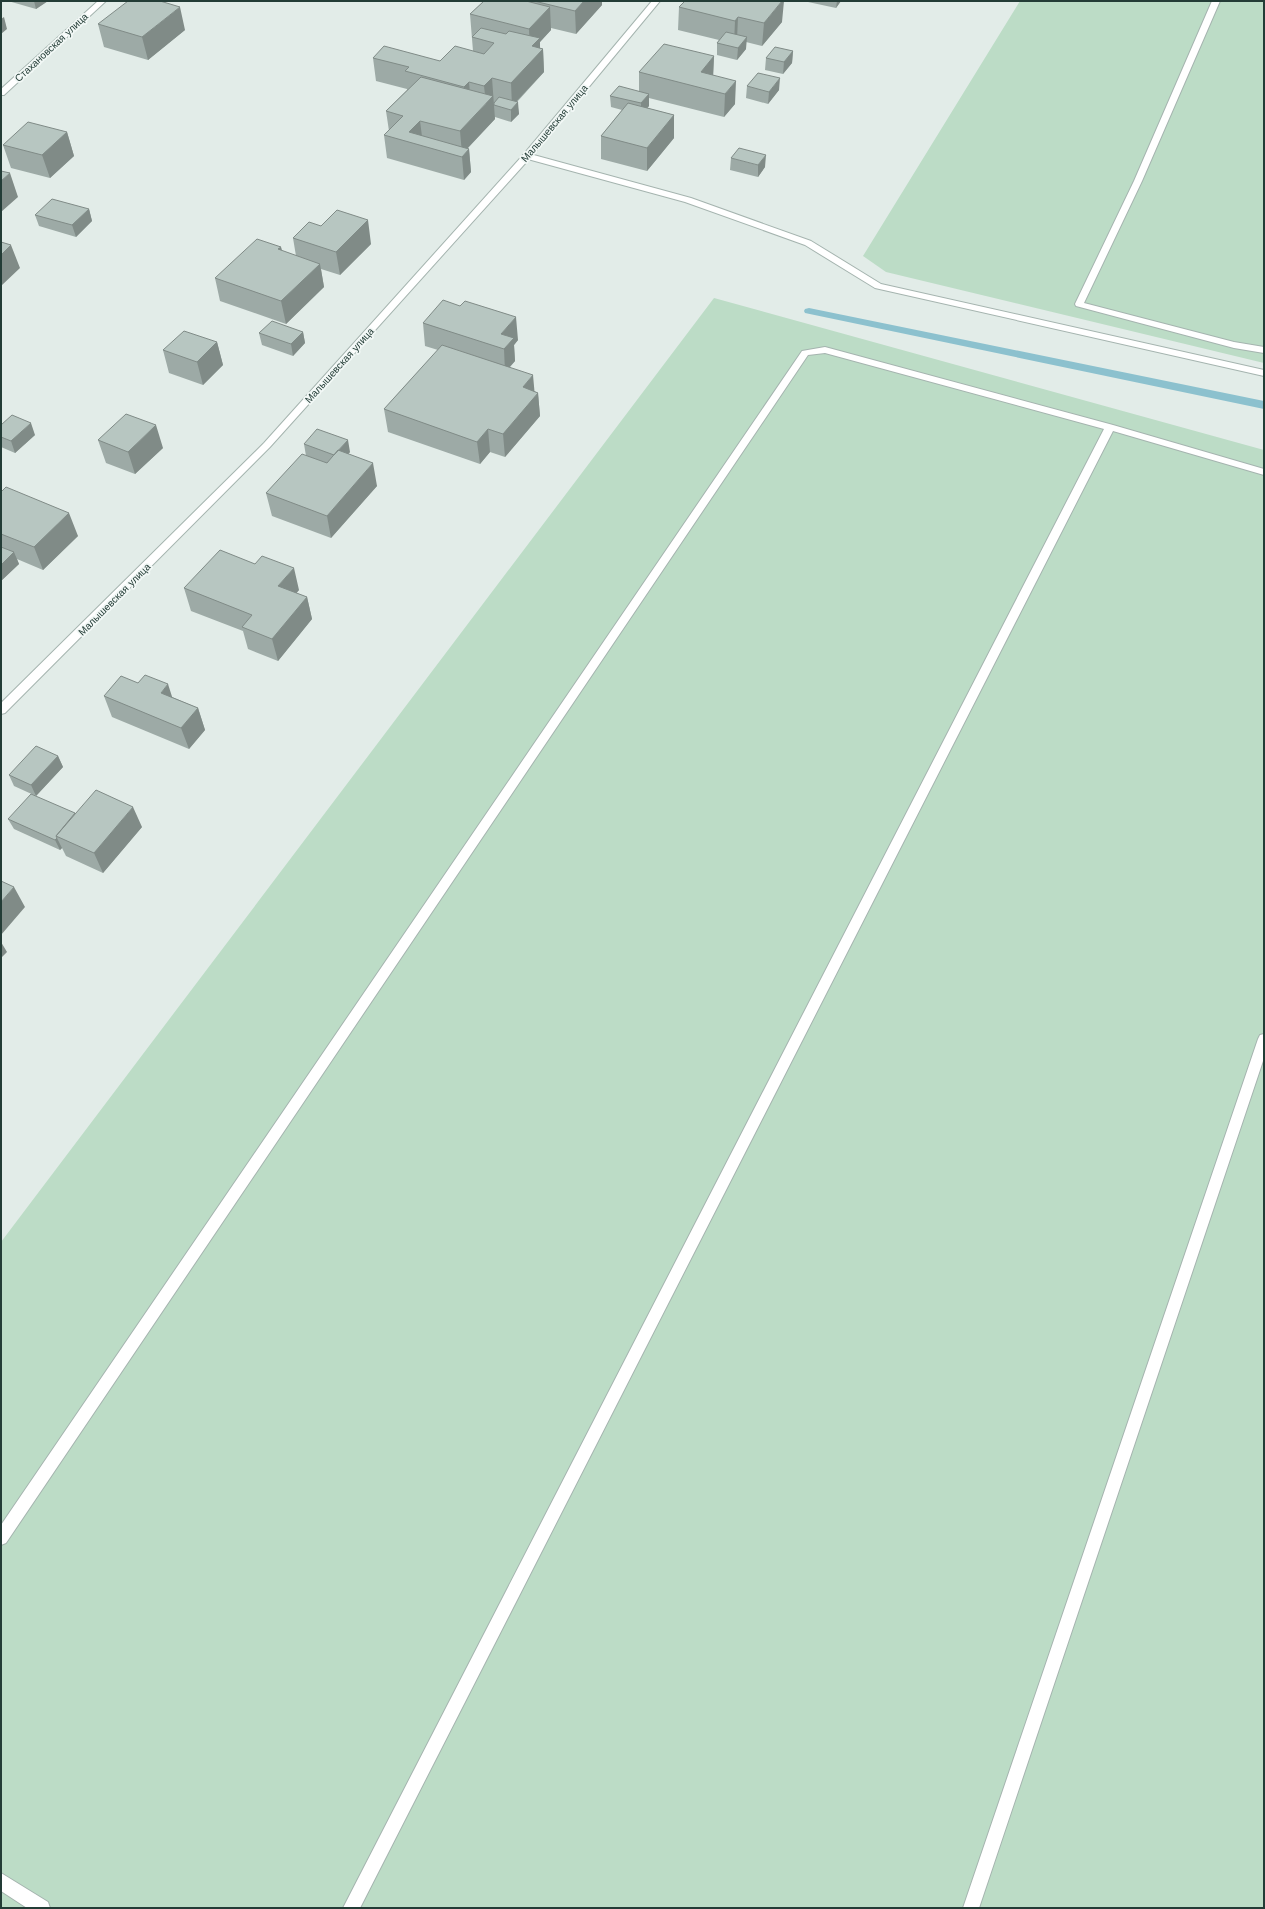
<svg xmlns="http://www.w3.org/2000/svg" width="1265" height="1909" viewBox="0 0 1265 1909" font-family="'Work Sans',sans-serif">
	<rect width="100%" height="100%" fill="#e2ece8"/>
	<path fill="#bcdcc6" d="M1020,1H1264V363L886,272L863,256Z
		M714,298L1264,450V1908H1V1242Z"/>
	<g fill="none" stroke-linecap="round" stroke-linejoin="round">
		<path fill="#8cc1ce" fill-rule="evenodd" d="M809,308L1264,401V409L805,313L804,311L805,309Z"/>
		<defs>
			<path id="lane" d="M1212,1H1220L1142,181L1084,303L1234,342L1264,347V353L1234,348L1076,306L1075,304L1134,181Z
				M524,154H530L691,198L811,241L881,284L1264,370V376L875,288L805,245L685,202L524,158Z
				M825,347L1113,425L1264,469V475L1113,431L360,1908H343L1104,429L825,353L808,355L6,1543L1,1545V1525L802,351Z
				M1264,1034V1058L979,1908H963L1258,1039L1260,1035Z
				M1,1873L48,1902L50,1908H27L1,1891Z"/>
			<path id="street" d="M98,1H106L4,95H1V89Z
				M652,1H660L530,158L270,447L5,713L1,714V703L264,443L524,154Z"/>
		</defs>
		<use href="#lane" stroke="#a5b4af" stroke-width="2"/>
		<use href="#street" stroke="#a5b4af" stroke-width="2"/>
		<use href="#lane" fill="#fff" fill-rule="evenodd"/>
		<use href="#street" fill="#fff" fill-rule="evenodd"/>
	</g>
	<path fill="#9daaa6" d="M8,1H48L36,9Z
		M484,1H602V5L576,34L551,28V30L540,42V48L543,49L544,72L517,102L519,114L511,122L495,117V119L468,148L469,149L471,172L464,180L387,158L384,135L389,131L386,111L407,90V89L376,81L373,58L440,61L473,51L470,14Z
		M808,1H841L836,8L808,2Z
		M679,7L782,22L762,46L746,42V49L737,60L717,55V43L719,40L678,30Z
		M98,24L185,30L148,60L104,47Z
		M793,51L792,63L783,74L765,70L766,58Z
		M714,56L713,75L735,104L724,117L649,98V106L647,108L674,115V138L647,171L601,159V136L622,110L611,107L610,96L639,91V72Z
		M747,86L779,90L768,104L746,98Z
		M67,132L74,156L50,178L11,168L3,145Z
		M731,158L765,167L758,177L730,170Z
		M89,209L92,221L76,237L39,226L35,215Z
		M293,238L371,244L340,275L321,269L324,287L286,324L220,301L215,278L281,247L282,251L296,256Z
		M423,323L518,340L514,345L515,361L510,367L534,391L538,393L540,416L505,457L490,452L480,464L388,432L384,409L438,350L425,346Z
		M303,332L305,343L293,356L262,345L259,333Z
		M217,342L223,365L203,385L169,373L163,350Z
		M1,425L35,435L15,453L1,447Z
		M98,440L163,448L135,474L106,463Z
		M304,444L350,452L348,454L377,486L331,538L272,516L266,493L306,456Z
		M1,492L78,536L43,570L17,559L19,564L1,581Z
		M184,588L299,590L296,593L307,597L312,619L278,661L248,649L243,631L191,611Z
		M104,696L172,697L198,708L205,730L189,749L112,717Z
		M58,756L63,767L36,796L14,786L9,775Z
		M75,813L142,827L103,873L66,856L62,848L60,850L14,829L8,819Z"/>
	<path fill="#808b87" d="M34,1H48L36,9Z
		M584,1H602V5L576,34L575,11Z
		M782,1H784L782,22L762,46L764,23Z
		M837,1H841L836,8Z
		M180,7L185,30L148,60L142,37Z
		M550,7L551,30L540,42V52L543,49L544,72L512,106L511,83L530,52L529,29Z
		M4,17L7,29L1,34V19Z
		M738,17L737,40L734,44L735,21Z
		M747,37L746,49L737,60L738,48Z
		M793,51L792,63L783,74L784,62Z
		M714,56L713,79L701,72Z
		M492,78L495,119L462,154L460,131L486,104L484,86Z
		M780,78L779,90L768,104L769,92Z
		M736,81L735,104L724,117L725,94Z
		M469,82L471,105L466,110L464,87Z
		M649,94V106L641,115V103Z
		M518,102L519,114L511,122V110Z
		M674,115V138L647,171V148Z
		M420,121L423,144L409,132Z
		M67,132L74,156L50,178L42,155Z
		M469,149L471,172L464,180L462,157Z
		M766,155L765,167L758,177V165Z
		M10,173L18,197L1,212V181Z
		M89,209L92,221L76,237L72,225Z
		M368,220L371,244L340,275L336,252Z
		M11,245L20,268L1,286V255Z
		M281,247L286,270L278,249Z
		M320,264L324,287L286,324L281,301Z
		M516,317L518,340L514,345L515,361L505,372L504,349L501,334Z
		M303,332L305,343L293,356L291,344Z
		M217,342L223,365L203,385L197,362Z
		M533,375L535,397L538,393L540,416L505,457L503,434L523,387Z
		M31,423L35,435L15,453L11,441Z
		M156,425L163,448L135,474L128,452Z
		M488,429L490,452L480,464L477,442Z
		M348,440L350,452L337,467L334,455Z
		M373,463L377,486L331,538L327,516Z
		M69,513L78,536L43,570L34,547Z
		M14,552L19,564L1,581V565Z
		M294,568L299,590L284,608L278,586Z
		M307,597L312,619L278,661L272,639Z
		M168,684L175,706L161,693Z
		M198,708L205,730L189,749L181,728Z
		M58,756L63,767L36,796L31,785Z
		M133,807L142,827L103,873L94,853Z
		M57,838L62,848L60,850L55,840Z
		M14,887L25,907L1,935V902Z
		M1,942L7,952L1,958Z"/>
	<path fill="#b7c6c1" stroke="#808b87" d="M128,1H160L180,7L142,37L98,24Z
		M484,1H526L550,7L529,29L470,14Z
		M534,1H584L575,11Z
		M685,1H782L764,23L738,17L735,21L679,7Z
		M481,28L506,34L509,31L540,38L532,46L543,49L511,83L492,78L484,86L469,82L464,87L405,71L409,67L373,58L384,46L440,61L455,46L484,54L494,43L472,37Z
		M726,32L747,37L738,48L717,43Z
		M664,44L714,56L701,72L736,81L725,94L639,72Z
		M775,47L793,51L784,62L766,58Z
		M758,73L780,78L769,92L747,86Z
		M421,77L493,96L460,131L420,121L409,132L469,149L462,157L384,135L403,116L386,111Z
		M619,86L649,94L641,103L610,96Z
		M499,97L518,102L511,110L494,105V103Z
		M628,103L674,115L647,148L601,136Z
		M28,122L67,132L42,155L3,145Z
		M739,148L766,155L758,165L731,158Z
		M1,171L10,173L1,181Z
		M52,199L89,209L72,225L35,215Z
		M337,210L368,220L336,252L293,238L309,222L321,226Z
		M257,239L281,247L278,249L320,264L281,301L215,278Z
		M1,242L11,245L1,255Z
		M443,300L460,306L465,301L516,317L501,334L514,338L504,349L423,323Z
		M272,321L303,332L291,344L259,333Z
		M184,331L217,342L197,362L163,350Z
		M442,345L533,375L523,387L538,393L503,434L488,429L477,442L384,409Z
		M126,414L156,425L128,452L98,440Z
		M12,415L31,423L11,441L1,437V425Z
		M317,429L348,440L334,455L304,444Z
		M338,450L373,463L327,516L266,493L302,454L327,463Z
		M6,487L69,513L34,547L1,534V492Z
		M1,547L14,552L1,565Z
		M220,550L255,564L262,556L294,568L278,586L307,597L272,639L242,627L252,615L184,588Z
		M145,675L168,684L161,693L198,708L181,728L104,696L121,676L138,683Z
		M36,746L58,756L31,785L9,775Z
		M96,790L133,807L94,853L56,836Z
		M31,794L75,813L56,836L57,838L55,840L8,819Z
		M1,881L14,887L1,902Z"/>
	<g text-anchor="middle" stroke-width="3.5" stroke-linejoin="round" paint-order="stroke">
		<g font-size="10" fill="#233c36" stroke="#f2f8f6">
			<text transform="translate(51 47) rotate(-43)" y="4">Стахановская улица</text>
			<text transform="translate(554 123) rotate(-50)" y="4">Малышевская улица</text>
			<text transform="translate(339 365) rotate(-48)" y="4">Малышевская улица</text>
			<text transform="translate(114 599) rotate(-45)" y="4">Малышевская улица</text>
		</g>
	</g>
	<rect width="1265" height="1909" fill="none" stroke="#233c36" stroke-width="4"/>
</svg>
